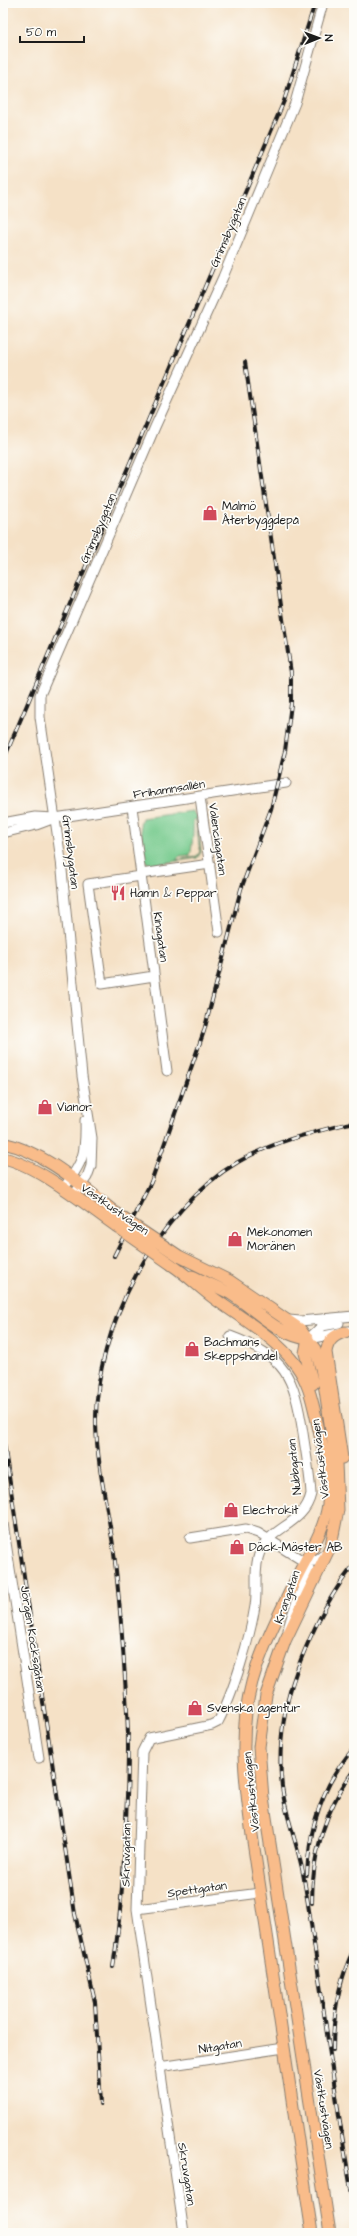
<svg xmlns="http://www.w3.org/2000/svg" width="357" height="2236" viewBox="0 0 357 2236" font-family="'Architects Daughter',sans-serif">
	<rect width="100%" height="100%" fill="#fdfcf7"/>
	<filter id="ink" filterUnits="userSpaceOnUse"><feTurbulence type="fractalNoise" baseFrequency=".025" numOctaves="2"/><feDisplacementMap in="SourceGraphic" scale="8" xChannelSelector="R" yChannelSelector="G"/><feConvolveMatrix kernelMatrix="1 2 1 2 8 2 1 2 1" color-interpolation-filters="sRGB"/></filter>
	<filter id="wash" filterUnits="userSpaceOnUse"><feTurbulence type="fractalNoise" baseFrequency=".012" numOctaves="4" result="noise"/><feDisplacementMap in="SourceGraphic" scale="16" xChannelSelector="R" yChannelSelector="G"/><feGaussianBlur stdDeviation="0.9" result="paint"/><feColorMatrix in="noise" values="0 0 0 0 0 0 0 0 0 0 0 0 0 0 0 0 0 1.4 0 .05"/><feComposite in="paint" operator="in"/></filter>
	<g filter="url(#wash)">
		<rect width="100%" height="100%" fill="#f5e1c6"/>
		<path fill="#76ca8d" stroke="#497354" fill-rule="evenodd" d="M192,811L197,817L201,852L197,858L150,865L145,861L140,824L142,818ZM196,819L200,852L196,857L176,860L180,856L190,855C192,851 194,826 193,820Z"/>
	</g>
	<g filter="url(#ink)">
		<g fill="none" stroke-linecap="round" stroke-linejoin="round">
			<defs>
				<path id="minor" d="M200,797L219,932
					M132,807L167,1071
					M3,823L35,817L55,818L286,783
					M3,833L36,825L52,819
					M141,874L210,864
					M141,876L88,884L102,984L154,976
					M63,1189C83,1162 86,1155 85,1120
					M73,1196L87,1177L91,1166L92,1138L82,1076L61,860L40,717V695L155,427L223,277L295,103L323,3
					M289,1320L300,1321L354,1316
					M308,1339L322,1326L339,1323
					M308,1339L354,1330
					M3,1523L39,1758
					M190,1538L246,1529L258,1533L305,1562
					M288,1630C292,1608 304,1590 309,1568L305,1562L315,1561L325,1554
					M137,1909L260,1893
					M159,2067L284,2048
					M184,2233L137,1909L142,1752L149,1738L212,1725L218,1722C233,1694 250,1638 255,1606C258,1589 253,1568 260,1552C271,1526 304,1525 311,1494C310,1474 306,1454 303,1433C294,1376 286,1357 230,1336"/>
				<path id="major" d="M3,1143C49,1153 85,1189 121,1217
					M3,1158C38,1165 86,1205 116,1226
					M179,1256L230,1281L300,1329L315,1349L321,1368L325,1390L336,1463L338,1510L331,1545L285,1641L266,1695L259,1747L263,1798L330,2233
					M172,1265C187,1275 200,1288 215,1299C244,1320 275,1337 296,1365C310,1384 313,1405 318,1426C323,1450 331,1480 328,1504C325,1530 307,1556 296,1579C280,1612 262,1647 252,1682C238,1733 245,1783 252,1835L312,2233
					M192,1276C205,1282 218,1287 231,1294C255,1309 279,1336 308,1339
					M308,1339L305,1353L313,1384
					M342,1458L326,1352C328,1340 334,1335 345,1332"/>
			</defs>
			<use href="#minor" stroke="#887e71" stroke-width="11"/>
			<use href="#major" stroke="#887e71" stroke-width="13"/>
			<use href="#minor" stroke="#fff" stroke-width="9"/>
			<use href="#major" stroke="#f9bc8a" stroke-width="11"/>
			<defs>
				<path id="rail" d="M3,761L284,101L315,3
					M114,1256L151,1182L204,1031L241,889L271,809L285,751L291,704V673L245,362
					M3,1437L75,1914L95,2002L101,2104
					M354,1565C323,1602 291,1672 284,1719C280,1744 279,1774 284,1799C289,1826 300,1852 304,1879C322,1988 334,2098 354,2206
					M307,1875C309,1827 322,1784 354,1748
					M312,1903C312,1854 325,1809 354,1770
					M113,1967C122,1910 125,1854 127,1796C128,1768 129,1740 127,1712C124,1657 120,1600 113,1545C107,1505 97,1464 96,1424C94,1330 157,1209 238,1162C274,1141 314,1132 354,1122
					M333,2050C333,2014 338,1981 354,1949"/>
			</defs>
			<use href="#rail" stroke="#1c1c1c" stroke-width="4"/>
			<use href="#rail" stroke="#fdfcf7" stroke-width="2.5" stroke-dasharray="8" stroke-linecap="butt"/>
			<defs>
				<path id="major-bridge" d="M121,1217L179,1256
					M116,1226L172,1265"/>
			</defs>
			<use href="#major-bridge" stroke="#887e71" stroke-width="13" stroke-linecap="butt"/>
			<use href="#major-bridge" stroke="#f9bc8a" stroke-width="11"/>
		</g>
	</g>
	<defs>
		<symbol id="shop-bare" viewBox="-9 -9 18 18"><path d="M-5-2.5h2.3a2.7 3.5 0 0 1 5.4 0H5L5.5 6h-11ZM-1.5-2.5h3a1.5 2.3 0 0 0-3 0Z" fill="#d1495b" stroke="#fdfcf7" stroke-width="2.5" paint-order="stroke"/></symbol>
		<symbol id="restaurant-bare" viewBox="-9 -9 18 18"><path d="M-5-6h1v4h1v-4h1v4h1v-4h1v5L-1.5 .5V6h-2V.5L-5-1ZM5-6V6H3V1.5H1.5Q1.5-4 5-6Z" fill="#d1495b" stroke="#fdfcf7" stroke-width="2.5" paint-order="stroke"/></symbol>
	</defs>
	<g fill-rule="evenodd">
		<use href="#shop-bare" x="199" y="502" width="22" height="22"/>
		<use href="#restaurant-bare" x="107" y="882" width="22" height="22"/>
		<use href="#shop-bare" x="34" y="1096" width="22" height="22"/>
		<use href="#shop-bare" x="224" y="1228" width="22" height="22"/>
		<use href="#shop-bare" x="181" y="1338" width="22" height="22"/>
		<use href="#shop-bare" x="220" y="1499" width="22" height="22"/>
		<use href="#shop-bare" x="226" y="1536" width="22" height="22"/>
		<use href="#shop-bare" x="184" y="1697" width="22" height="22"/>
	</g>
	<g text-anchor="middle" stroke-width="3.5" stroke-linejoin="round" paint-order="stroke">
		<g font-size="12" fill="#1c1c1c" stroke="#fdfcf7">
			<text transform="translate(228 232) rotate(-67)" y="4">Grimsbygatan</text>
			<text transform="translate(98 528) rotate(-67)" y="4">Grimsbygatan</text>
			<text transform="translate(169 789) rotate(-9)" y="4">Frihamnsallén</text>
			<text transform="translate(218 839) rotate(82)" y="4">Valenciagatan</text>
			<text transform="translate(71 852) rotate(83)" y="4">Grimsbygatan</text>
			<text transform="translate(161 937) rotate(82)" y="4">Kinagatan</text>
			<text transform="translate(115 1209) rotate(35)" y="4">Västkustvägen</text>
			<text transform="translate(320 1459) rotate(-97)" y="4">Västkustvägen</text>
			<text transform="translate(294 1467) rotate(-96)" y="4">Nubbgatan</text>
			<text transform="translate(287 1597) rotate(-71)" y="4">Krangatan</text>
			<text transform="translate(33 1639) rotate(81)" y="4">Jörgen Kocksgatan</text>
			<text transform="translate(251 1792) rotate(-96)" y="4">Västkustvägen</text>
			<text transform="translate(126 1855) rotate(-89)" y="4">Skruvgatan</text>
			<text transform="translate(197 1889) rotate(-8)" y="4">Spettgatan</text>
			<text transform="translate(220 2046) rotate(-9)" y="4">Nitgatan</text>
			<text transform="translate(324 2109) rotate(81)" y="4">Västkustvägen</text>
			<text transform="translate(187 2174) rotate(81)" y="4">Skruvgatan</text>
		</g>
		<g font-size="12" fill="#1c1c1c" stroke="#fdfcf7" text-anchor="start">
			<text x="222" y="510">Malmö<tspan x="222" dy="14">Återbyggdepå</tspan></text>
			<text x="130" y="897">Hamn &amp; Peppar</text>
			<text x="57" y="1111">Vianor</text>
			<text x="247" y="1236">Mekonomen<tspan x="247" dy="14">Moränen</tspan></text>
			<text x="204" y="1346">Bachmans<tspan x="204" dy="14">Skeppshandel</tspan></text>
			<text x="243" y="1514">Electrokit</text>
			<text x="249" y="1551">Däck-Mäster AB</text>
			<text x="207" y="1712">Svenska agentur</text>
		</g>
	</g>
	<rect width="357" height="2236" fill="none" stroke="#fdfcf7" stroke-width="16"/>
	<g transform="translate(319 38) rotate(89)" stroke="#fdfcf7" stroke-width="3" paint-order="stroke">
	<path d="M0-3L7 15L0 10L-7 15Z" fill="#1c1c1c"/>
	<text y="-6" font-size="11" font-weight="bold" text-anchor="middle" fill="#1c1c1c">N</text>
	</g>
	<path d="M20 36v6h64v-6" fill="none" stroke="#1c1c1c" stroke-width="2"/>
	<text x="26" y="36" font-size="12" fill="#1c1c1c" stroke="#fdfcf7" stroke-width="3" paint-order="stroke">50 m</text>
</svg>
